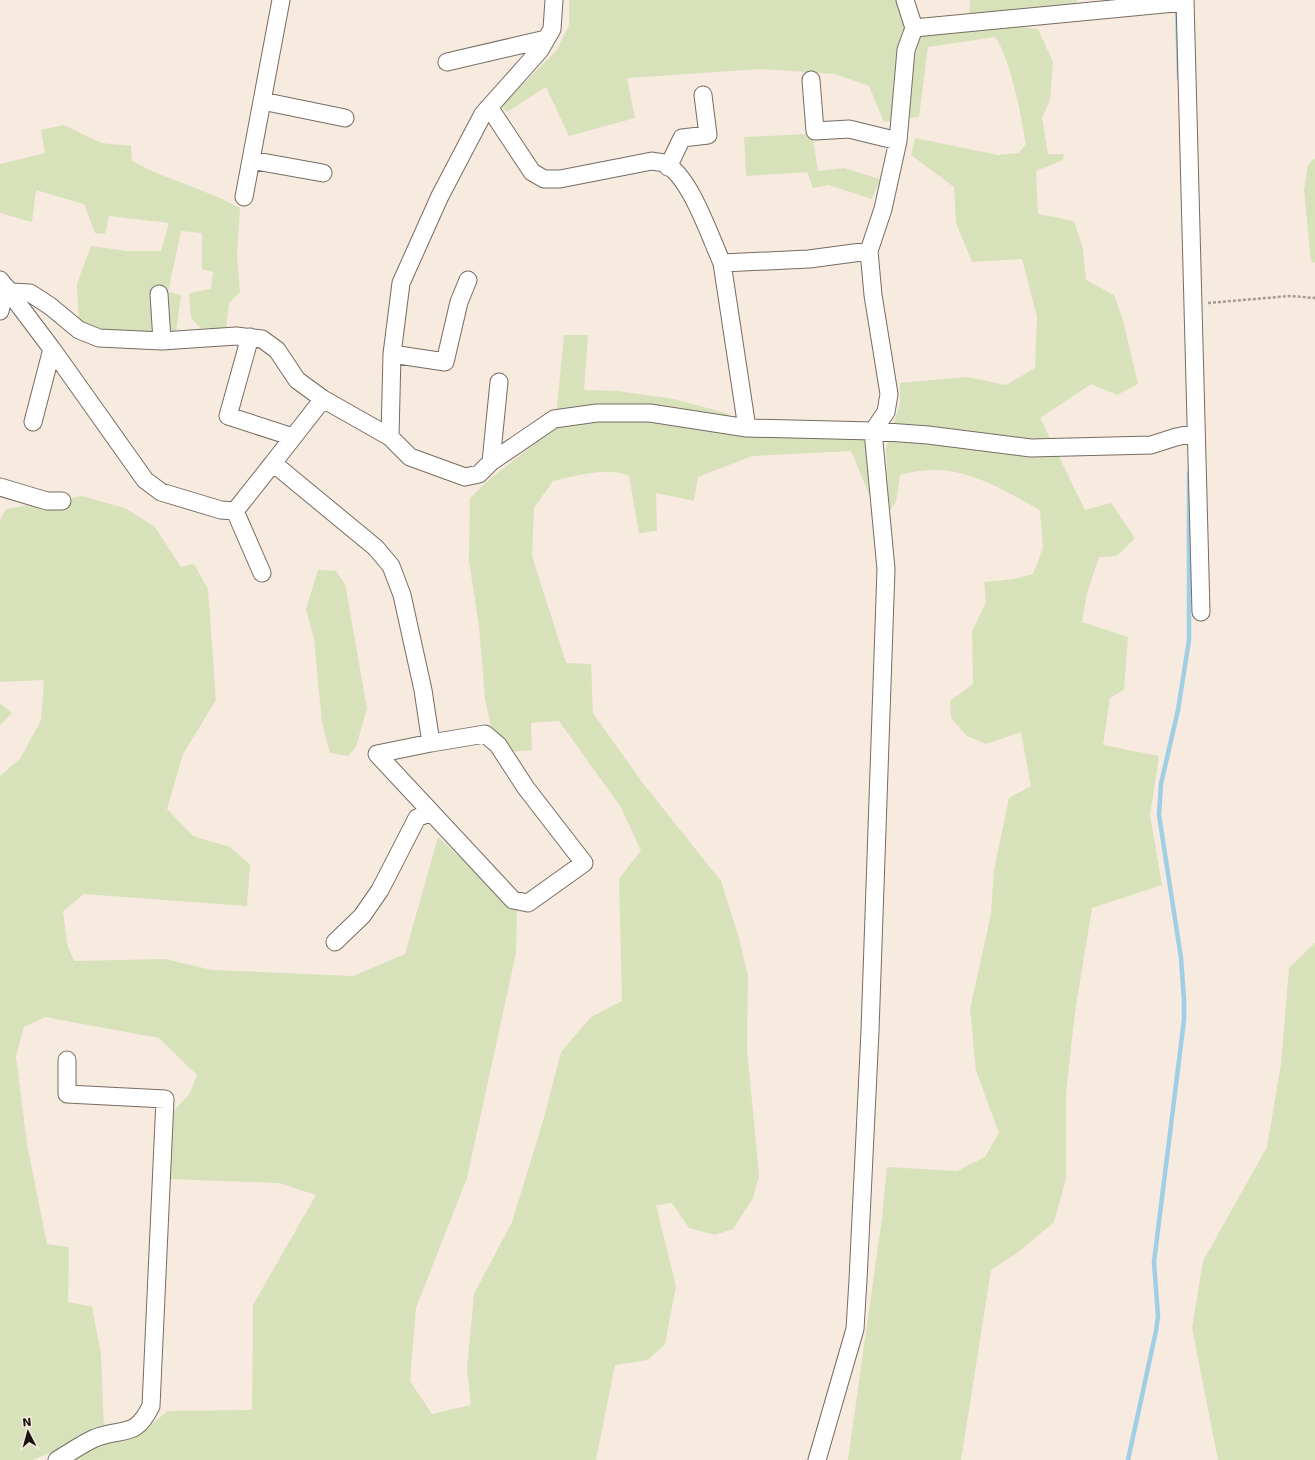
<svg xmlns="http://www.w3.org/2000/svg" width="1315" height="1460" viewBox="0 0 1315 1460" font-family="'DejaVu Sans',sans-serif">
	<rect width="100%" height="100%" fill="#f7eade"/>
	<path fill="#d7e2bb" d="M569,0H898L906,25L1013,26L1038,29L1053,62L1050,100L1042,118L1048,154H1064L1063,160L1036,171L1038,214L1074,221L1083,249L1086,280L1114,295L1123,320L1138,384L1117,395L1091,384L1040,418L1085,510L1111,503L1135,538L1117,556L1099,557L1087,593L1082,622L1128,637L1124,690L1110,698L1103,745L1159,756L1150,815L1162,885L1092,908L1075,1012L1066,1093V1179L1054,1222L1017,1253L991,1270L961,1460H848L882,1218L887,1167L957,1171L985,1157L999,1133L976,1071L970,1009L991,914L994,870L1009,798L1031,786L1021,732L986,744L967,736L951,718L950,701L973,684L972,632L986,602L984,582L1014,579L1033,574L1043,548L1040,510C992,484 956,459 900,475L896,502L889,511L886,448L900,403V383L967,377L1006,385L1035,368L1037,317L1022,259L972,262L956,223L954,187L911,155L915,138L998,155L1019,153L1026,144C1021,116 1011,59 995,37L928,47L919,117L884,122L869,86L835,74L762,69L627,78L635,118L569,136L546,87L507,112L501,106L557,50L569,25Z
		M970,0H1077L1076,3L969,16Z
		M64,125L101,143L131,146L132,161C167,180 205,189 240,208L237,255L240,292L229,303L226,330L204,332L191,318L189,293L211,289L213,272L202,269V233L181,231L168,292L181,295L176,333L98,331L79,322L77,284L91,246L127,251H161L169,223L109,216L105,234L95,233L84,204L36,190L32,222L0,213V164L45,153L41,130Z
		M807,134L813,139L818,171L844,168L880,179L872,199L828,185L813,188L807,172L746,176L744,137Z
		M1315,158V263L1311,261L1304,190L1308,165Z
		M564,335H588L584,390L618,391L674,399L729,414L742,434L868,438L873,504L851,451L752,456L698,477L694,501L656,493L657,531L639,533L629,476C607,466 576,476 553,481L534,508L532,556L566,663L591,664L593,713L642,782L721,881L739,938L748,976L747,1048L759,1176L753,1198L733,1229L715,1235L689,1228L672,1203L656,1205L676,1286L665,1344L648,1360L615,1365L596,1460H72L94,1447L138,1435L168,1411L252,1410L253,1305L316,1195L279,1183L168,1179L172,1113L190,1093L197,1075L159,1038L45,1017L24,1027L16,1056L27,1144L47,1244L69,1247L68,1302L92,1307L101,1354L104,1428L67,1446L32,1460H0V776L20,759L41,720L44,680L0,682V520L6,509L82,496L125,508L155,527L181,567L194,564L208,589L216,700L183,754L167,809L193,836L230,847L250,865L247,906L84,894L63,911L67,944L74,961L165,959L212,970L353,976L405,954L438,837L517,910L516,953L467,1178L416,1308L410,1381L432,1414L471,1405L467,1369L474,1294L512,1222L543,1121L561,1052L591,1017L622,1001L619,879L641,850L620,806L559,721L531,723L532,750L509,752L491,727L485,699L479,626L469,561L470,498L491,478L555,428Z
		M318,570L336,571L345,584L367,708L356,747L348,756L330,753L322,723L314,639L306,609Z
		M0,703L12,713L0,725Z
		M1315,943V1460H1218L1192,1328L1203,1261L1267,1147L1281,1064L1289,968Z"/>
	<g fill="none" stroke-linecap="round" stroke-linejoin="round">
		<path stroke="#a0cee5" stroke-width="4.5" d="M1177,5L1179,78
			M1128,1460L1156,1331L1158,1316L1154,1262L1184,1020V1000L1181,958L1159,815L1161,784L1178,710L1189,640V473"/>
		<defs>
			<path id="minor" d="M1185,0L1201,612
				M914,28L1185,2
				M447,62L546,39
				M811,80L815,131L849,129L898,141
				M262,101L345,118
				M489,107L532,172L544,179H560L652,161C655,162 661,162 664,163C690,175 710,237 722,263L809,259L869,251
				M251,160L323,173
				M668,167L682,138L708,135L703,95
				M244,197L281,0
				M722,263L747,428
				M0,280L52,349L145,480L161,492L221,510L235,511L262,573
				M11,292L30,293L50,306L79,330L99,338L162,341L236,336L262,339L277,350L297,380L323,399L390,437L410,457L465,477L479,474L491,462L499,382
				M159,294L162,341
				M0,311L6,287
				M250,337L228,416L293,437
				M392,354L445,362L459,302L468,280
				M323,399L273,463L376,548L391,566L402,595L423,690L431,743L485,734L498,745L526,788L584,863L528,903L513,900L377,754L431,743
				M33,422L52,349
				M390,437L392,354L401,283L440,196L483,114L540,50L552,29L554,0
				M491,462L554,419L597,413H650L747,428L873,431L928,435L1031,448L1151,445L1176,437L1196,433
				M0,487L47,501H62
				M235,511L273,463
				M335,942L362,916L380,890L417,818L431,812
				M57,1460C69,1453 82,1444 95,1438C123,1427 135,1439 151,1406L165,1099L67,1094V1060
				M817,1460L855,1329L858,1280L870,1031L886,569L873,431L886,412L889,394L873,295L869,251L883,209L898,141L906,50L914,28L905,0"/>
		</defs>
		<use href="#minor" stroke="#776c62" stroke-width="19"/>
		<path stroke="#a69c93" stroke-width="2.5" stroke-dasharray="3 2" stroke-linecap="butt" d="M1208,303L1290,296L1315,298"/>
		<use href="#minor" stroke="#fff" stroke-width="17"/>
	</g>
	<g transform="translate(28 1432) rotate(354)" stroke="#f7eade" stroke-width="3" paint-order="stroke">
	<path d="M0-3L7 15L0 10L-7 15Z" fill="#1a1511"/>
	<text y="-6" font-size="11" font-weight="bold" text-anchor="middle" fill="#1a1511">N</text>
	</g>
</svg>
